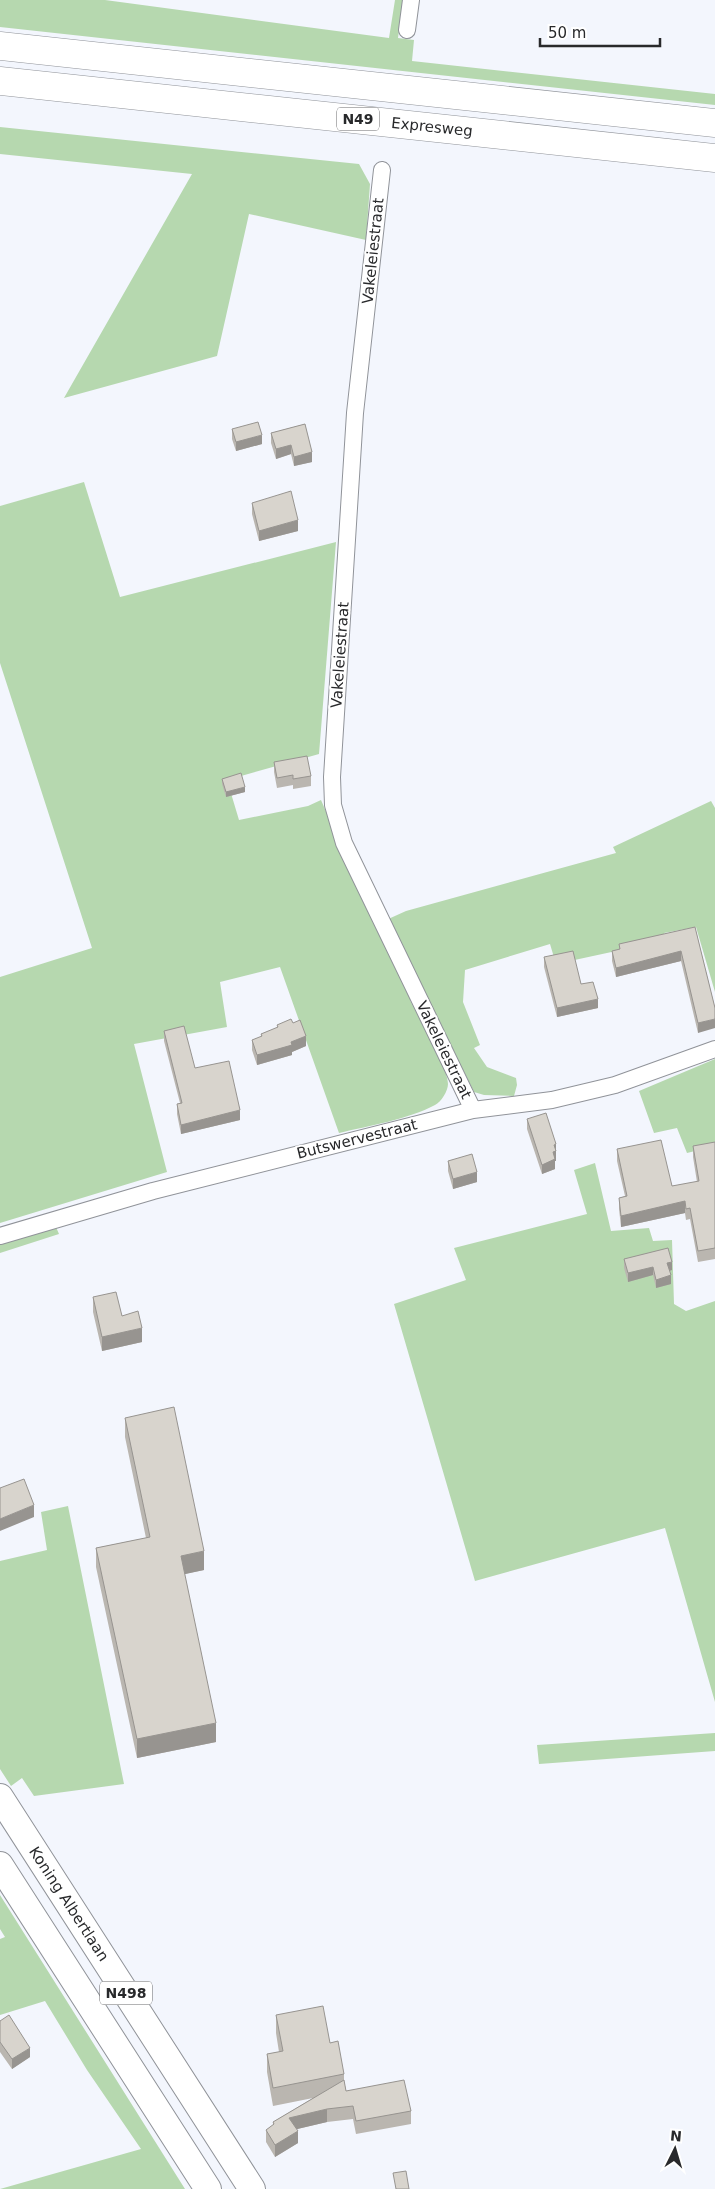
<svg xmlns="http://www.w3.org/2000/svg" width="715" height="2189" viewBox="0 0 715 2189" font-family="'DejaVu Sans',sans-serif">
	<rect width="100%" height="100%" fill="#f3f6fd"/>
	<path fill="#b6d8af" d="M0,0H105L389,38L395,0H403L398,38L414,40L412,61L715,94V105L0,27Z
		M0,127L359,164L370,184L366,240L249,214L217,356L64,398L192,174L0,154Z
		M84,482L120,597L336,542L319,754L227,780L239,820L308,806L321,800L375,925L406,911L616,853L613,847L711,801L715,808V992L696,927L664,933L667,940L556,964L550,944L465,970L463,1002L480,1045L474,1048L487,1067L516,1078L517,1085L514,1096L484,1095L474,1092L426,995L410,1000C419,1018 448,1066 448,1084C448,1091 441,1102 435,1105C409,1119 368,1126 339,1133L280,967L220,982L227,1027L134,1044L167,1172L0,1223V977L92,948L0,663V506Z
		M715,1059V1146L687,1153L677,1128L654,1133L639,1091Z
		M595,1163L611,1231L649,1228L653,1241L672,1240L674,1304L686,1311L715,1301V1702L665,1528L475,1581L394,1304L466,1280L454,1248L587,1214L574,1170Z
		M56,1227L59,1234L0,1253V1244Z
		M68,1506L124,1784L34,1796L22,1778L11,1786L0,1769V1561L47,1550L41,1512Z
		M715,1733V1751L539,1764L537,1745Z
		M0,1895L185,2189H0L141,2149L87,2070L45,2001L0,2015V1939L5,1937L0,1929Z"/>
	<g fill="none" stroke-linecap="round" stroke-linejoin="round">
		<defs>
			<path id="street" d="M407,30L411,0
				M382,170L355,413L332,777L333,805L344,843L473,1110
				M0,1236L153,1191L473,1110L552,1100L615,1085L715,1049"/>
			<path id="primary" d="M0,1797L252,2189
				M0,1865L208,2189"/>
			<path id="highway" d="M0,46L715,123
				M0,81L715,158"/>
		</defs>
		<use href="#street" stroke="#909399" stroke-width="18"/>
		<use href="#primary" stroke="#909399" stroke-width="28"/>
		<use href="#highway" stroke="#909399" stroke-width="29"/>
		<use href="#street" stroke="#fff" stroke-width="16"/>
		<use href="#primary" stroke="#fff" stroke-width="26"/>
		<use href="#highway" stroke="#fff" stroke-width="28"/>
	</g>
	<path fill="#bab6b0" d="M305,424L312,462L294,466L291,454L276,459L271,443V433Z
		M232,429L262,444L236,451L232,439Z
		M252,503L298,531L259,541L252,514Z
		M274,762L311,776V786L293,789V785L277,788L274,772Z
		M222,779L245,792L226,797L222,784Z
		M695,927L715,1008L698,1033L681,961L616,977L612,961V951L619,950V944Z
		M544,957L581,984L598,1008L557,1017L544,967Z
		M293,1023L306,1046L292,1052V1055L257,1065L252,1050V1040L261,1037V1034L277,1028V1025Z
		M164,1031L195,1068L240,1120L181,1134L177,1114V1104L180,1103L164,1041Z
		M527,1119L556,1144V1161H555V1169L542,1174L527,1129Z
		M715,1142V1259L698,1262L690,1219L686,1220L685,1213L621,1227L619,1209V1198L625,1196L617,1161V1149L672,1186L697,1182L693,1157V1146Z
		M448,1161L477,1182L453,1189L448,1171Z
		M624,1259L672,1270L669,1271L671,1284L656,1288L653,1275L628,1282L624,1268Z
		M93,1297L122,1316L142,1342L102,1351L93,1312Z
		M125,1418L204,1570L184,1574L216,1742L137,1758L96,1567V1548L146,1538L125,1437Z
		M276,2015L330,2043L344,2074V2080L346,2091L411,2111V2124L356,2134L353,2119L327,2122L297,2129L298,2143L275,2157L266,2142V2130L273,2125V2122L313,2098L273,2106L267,2072V2054L279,2052L276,2033Z
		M0,2021L30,2057L12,2069L0,2052Z"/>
	<path fill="#979490" d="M262,435V444L236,451V442Z
		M291,445V454L276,459V449Z
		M312,452V462L294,466V457Z
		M298,520V531L259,541V531Z
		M245,787V792L226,797V792Z
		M681,951V961L616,977V968Z
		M598,999V1008L557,1017V1008Z
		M715,1019V1028L698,1033V1023Z
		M306,1036V1046L292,1052V1055L257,1065V1055Z
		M240,1110V1120L181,1134V1125Z
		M556,1144V1161H555V1169L542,1174V1165L553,1152L554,1145Z
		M477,1172V1182L453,1189V1179Z
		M685,1201V1213L621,1227V1216Z
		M672,1262V1270L667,1272V1263Z
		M653,1267V1275L628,1282V1273Z
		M671,1275V1284L656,1288V1280Z
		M142,1328V1342L102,1351V1337Z
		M34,1505V1517L0,1531V1519Z
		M204,1551V1570L181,1575V1556Z
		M216,1723V1742L137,1758V1739Z
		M30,2048V2057L12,2069V2059Z
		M327,2109V2122L289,2131V2118Z
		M298,2131V2143L275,2157V2145Z"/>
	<path fill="#d8d4cd" stroke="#979490" d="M258,422L262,435L236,442L232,429Z
		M305,424L312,452L294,457L291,445L276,449L271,433Z
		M291,491L298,520L259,531L252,503Z
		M307,756L311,776L293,779V775L277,778L274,762Z
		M241,773L245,787L226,792L222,779Z
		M695,927L715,1008V1019L698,1023L681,951L616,968L612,951L620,949L619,944Z
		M573,951L581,984L593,982L598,999L557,1008L544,957Z
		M291,1019L293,1023L300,1020L306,1036L291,1042L292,1045L257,1055L252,1040L262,1036L261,1034L278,1027L277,1025Z
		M184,1026L195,1068L229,1061L240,1110L181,1125L177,1104L182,1103L164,1031Z
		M546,1113L556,1144L554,1145L556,1151L553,1152L555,1159L542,1165L527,1119Z
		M661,1140L672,1186L699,1181L693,1146L715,1142V1248L698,1251L690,1208L686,1209L685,1201L621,1216L619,1198L627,1196L617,1149Z
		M472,1154L477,1172L453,1179L448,1161Z
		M668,1248L672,1262L667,1263L671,1275L656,1280L653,1267L628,1273L624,1259Z
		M116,1292L122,1316L138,1311L142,1328L102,1337L93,1297Z
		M174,1407L204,1551L181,1556L216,1723L137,1739L96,1548L150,1537L125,1418Z
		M24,1479L34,1505L0,1519V1488Z
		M323,2006L330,2043L338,2041L344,2074L273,2088L267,2054L283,2051L276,2015Z
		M9,2015L30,2048L12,2059L0,2042V2021Z
		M344,2080L346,2091L404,2080L411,2111L356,2121L353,2106L327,2109L289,2118L298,2131L275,2145L266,2130L274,2124L273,2122Z
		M406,2171L409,2189H396L393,2173Z"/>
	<g text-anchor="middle" stroke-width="4" stroke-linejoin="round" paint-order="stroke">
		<g fill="#fff" stroke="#68696b" stroke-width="1">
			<rect x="337" y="107.5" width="42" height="23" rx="4"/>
			<rect x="100" y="1981.5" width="52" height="23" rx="4"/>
		</g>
		<g font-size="14" font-weight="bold" fill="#28292b">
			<text x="358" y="124">N49</text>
			<text x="126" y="1998">N498</text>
		</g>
		<g font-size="15" fill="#28292b" stroke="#fff">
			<text transform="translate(432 127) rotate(6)" y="5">Expresweg</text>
			<text transform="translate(373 251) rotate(-84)" y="5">Vakeleiestraat</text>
			<text transform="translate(340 655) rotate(-86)" y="5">Vakeleiestraat</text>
			<text transform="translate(444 1050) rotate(64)" y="5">Vakeleiestraat</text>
			<text transform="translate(357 1139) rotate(-14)" y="5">Butswervestraat</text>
			<text transform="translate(69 1904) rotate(57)" y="5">Koning Albertlaan</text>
		</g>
	</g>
	<g transform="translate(675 2149) rotate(5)" stroke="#ffffff" stroke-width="4" paint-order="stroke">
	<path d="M0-4L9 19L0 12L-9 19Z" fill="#28292b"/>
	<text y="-8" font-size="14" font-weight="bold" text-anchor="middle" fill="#28292b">N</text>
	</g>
	<path d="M540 38v8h120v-8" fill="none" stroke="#28292b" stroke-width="2.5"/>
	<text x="548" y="38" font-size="15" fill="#28292b" stroke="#ffffff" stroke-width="4" paint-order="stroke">50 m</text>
</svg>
